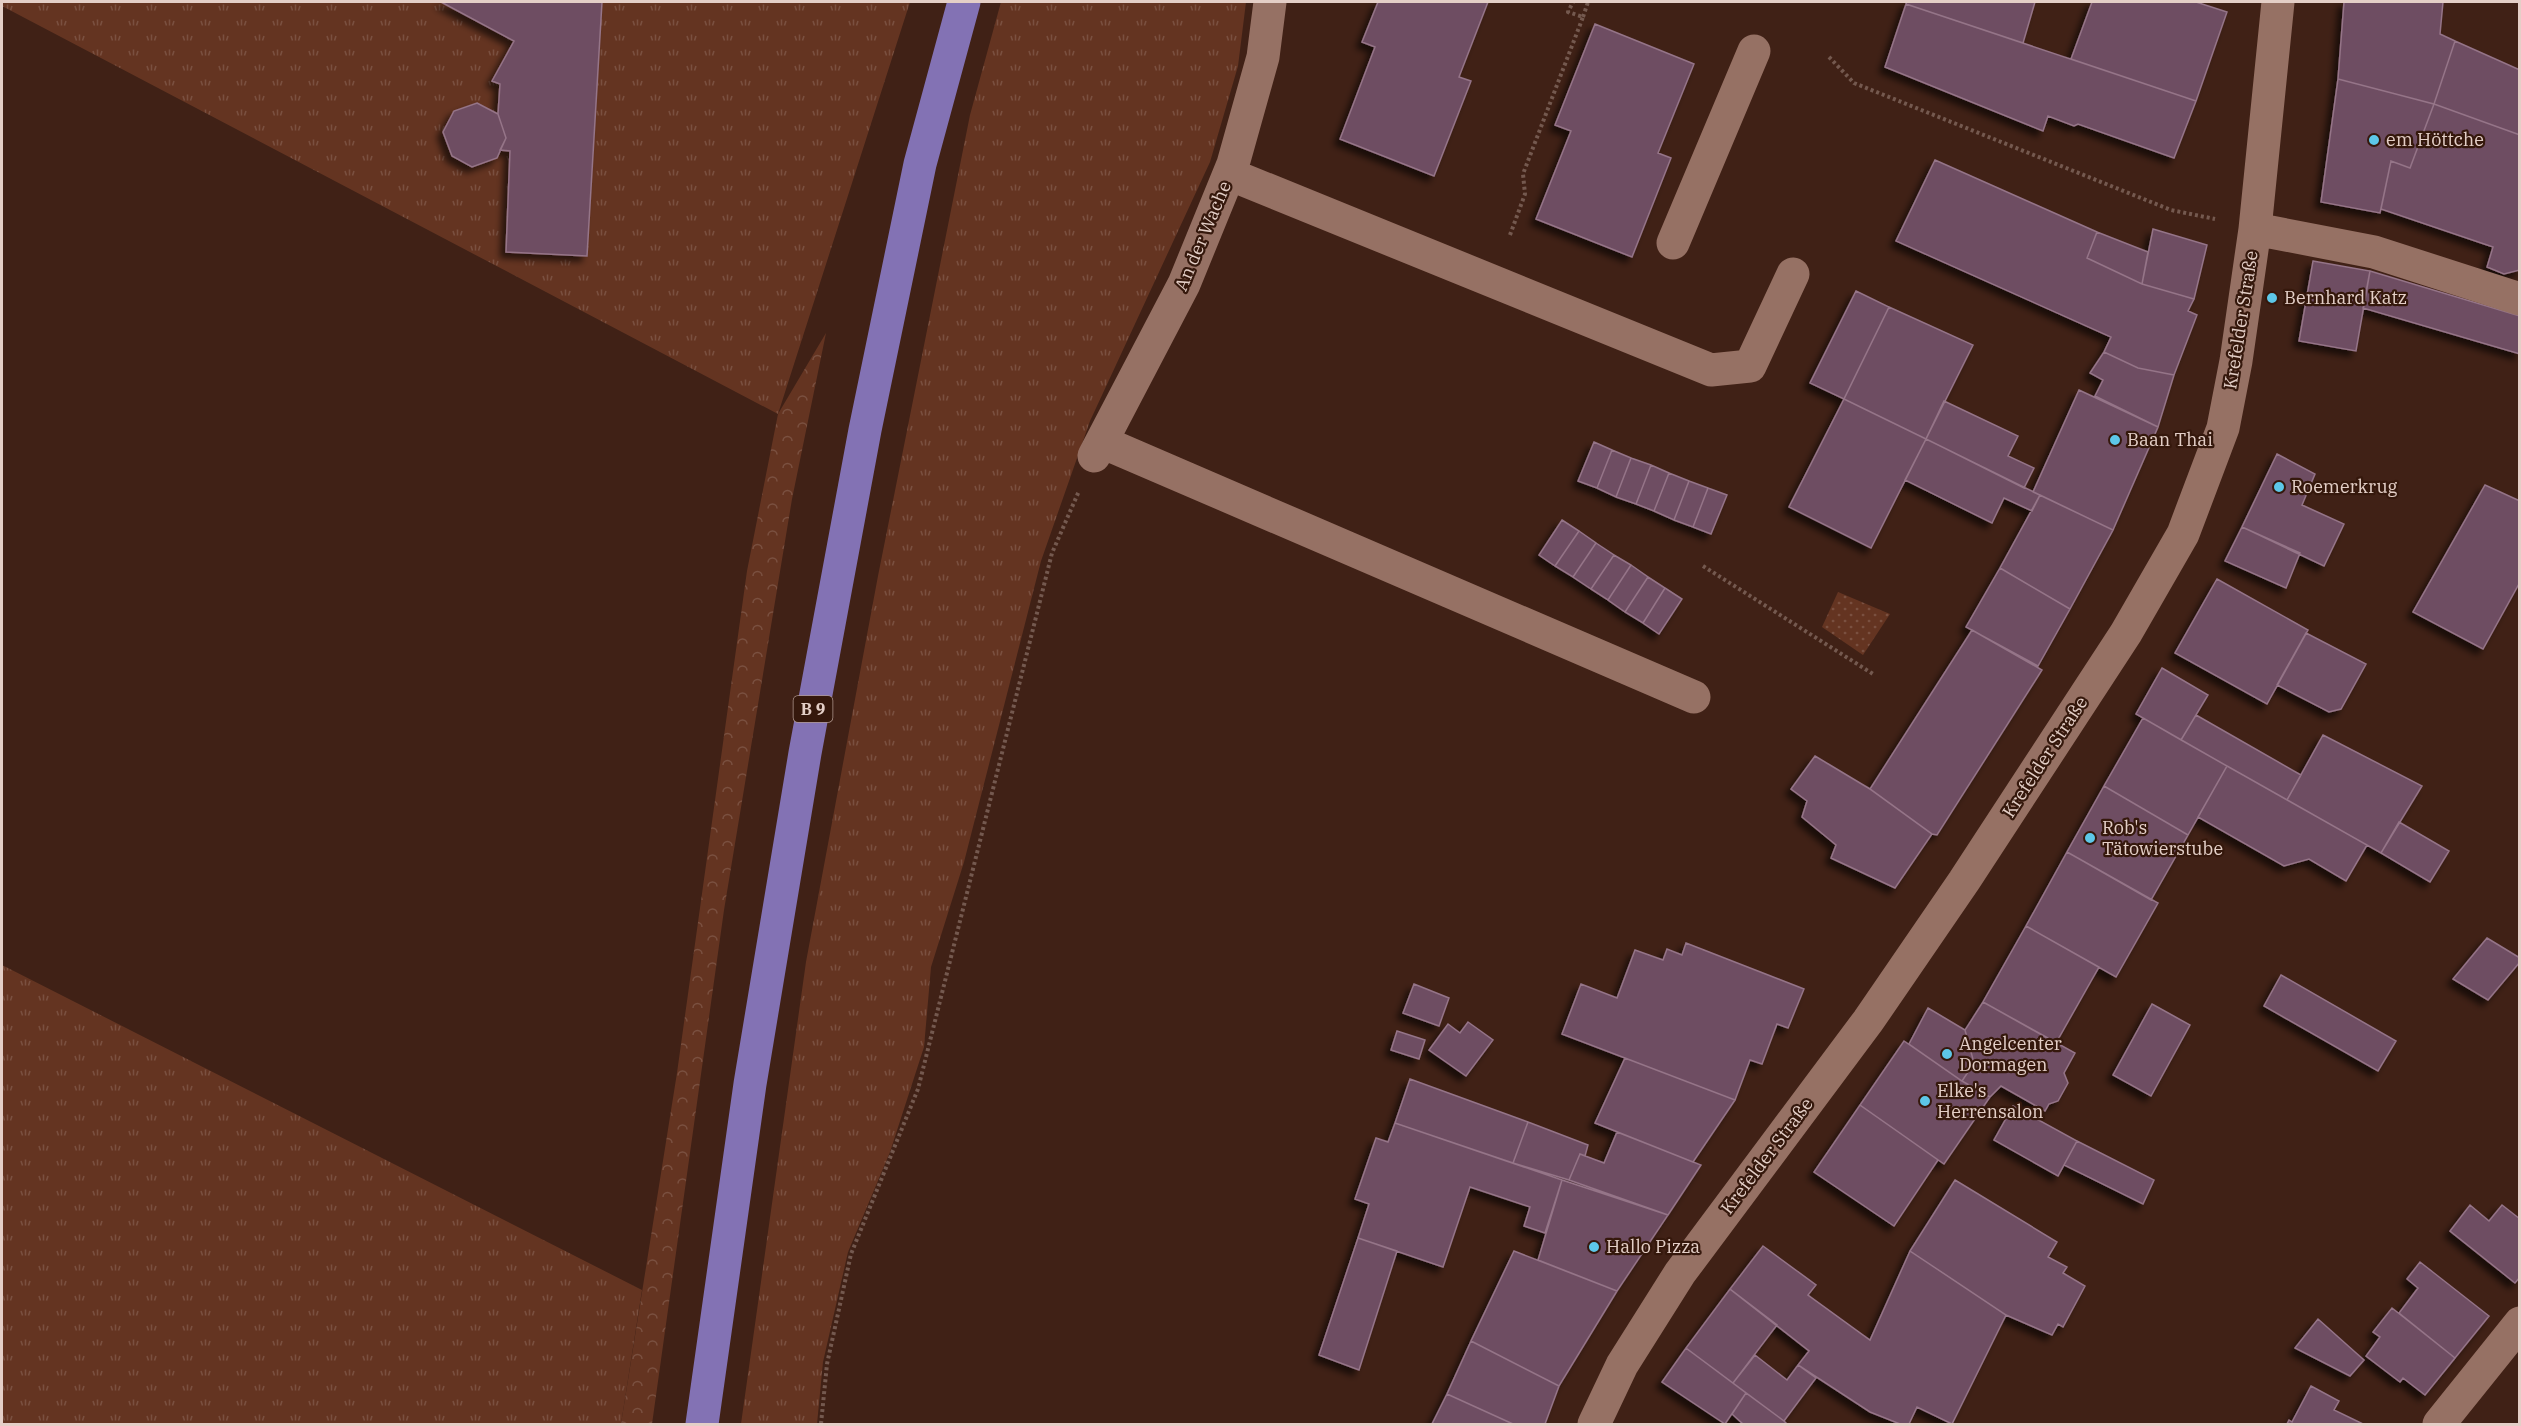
<svg xmlns="http://www.w3.org/2000/svg" width="2521" height="1426" viewBox="0 0 2521 1426" font-family="'IBM Plex Serif',serif">
	<defs>
		<pattern id="grass-tufts" width="24" height="20" patternUnits="userSpaceOnUse" patternTransform="scale(1.5)"><rect width="24" height="20" fill="#643421"/><path d="M3 7l-1-3M5 7V3M7 7l1-3M15 17l-1-3M17 17v-4M19 17l1-3" fill="none" stroke="#7a5040"/></pattern>
		<pattern id="forest-crowns" width="20" height="18" patternUnits="userSpaceOnUse" patternTransform="scale(1.5)"><rect width="20" height="18" fill="#643421"/><path d="M2 6a3 3 0 1 1 6 0M12 15a3 3 0 1 1 6 0" fill="none" stroke="#7a5040"/></pattern>
		<pattern id="park-dots" width="8" height="8" patternUnits="userSpaceOnUse" patternTransform="scale(1.5)"><rect width="8" height="8" fill="#643421"/><path d="M2 2h.1M6 6h.1" fill="none" stroke="#7a5040" stroke-width="1.8" stroke-linecap="round"/></pattern>
		<filter id="shadow"><feDropShadow dx="-5.5" dy="5.5" stdDeviation="3" flood-color="#0009"/></filter>
	</defs>
	<rect width="100%" height="100%" fill="#402116"/>
	<path fill="url(#grass-tufts)" d="M2,2H910L778,414L2,6Z
		M1001,2H1246L1238,66L1210,162L1090,421L1041,561L964,862L931,967L924,1047L890,1152L848,1252L823,1362L817,1424H741L806,962L878,576L970,115Z
		M2,965L642,1290L621,1424H2Z"/>
	<path fill="url(#forest-crowns)" d="M826,333L792,499L724,910L652,1424H621L677,1073L747,571L778,414Z"/>
	<path fill="url(#park-dots)" d="M1838,592L1890,614L1863,655L1822,627Z"/>
	<path fill="#6e4e62" stroke="#957488" stroke-width="1.5" filter="url(#shadow)" d="M441,2H602L587,256L506,252L510,151L500,150L506,138L498,114L500,84L492,81L514,41Z
		M1378,2H1488L1459,77L1471,81L1434,176L1340,139L1375,47L1362,42Z
		M1907,2H2035L2023,43L1906,4Z
		M2092,2H2196L2227,12L2196,101L2071,59Z
		M2344,2H2443L2440,34L2455,41L2434,104L2338,79Z
		M1906,4L2196,101L2174,158L2078,124L2074,126L2048,116L2043,131L1885,67Z
		M1595,24L1694,64L1658,153L1671,158L1632,257L1536,219L1571,131L1555,125Z
		M2455,41L2520,70V135L2434,104Z
		M2338,79L2434,104L2410,168L2391,161L2380,213L2321,202Z
		M477,103L498,114L506,138L497,158L472,167L452,156L443,132L454,111Z
		M2434,104L2520,135V270L2504,274L2487,267L2493,247L2381,209L2391,161L2410,168Z
		M1935,160L2097,232L2087,258L2142,284L2194,299L2188,311L2197,315L2174,375L2138,368L2104,352L2111,337L1896,241Z
		M2153,229L2207,245L2194,299L2142,284Z
		M2097,232L2148,252L2142,284L2087,258Z
		M2313,261L2370,271L2356,351L2299,341Z
		M2370,271L2520,316V354L2363,308Z
		M1856,291L1889,307L1844,399L1810,383Z
		M1889,307L1973,345L1926,439L1844,399Z
		M2104,352L2138,368L2174,375L2158,427L2095,396L2103,380L2090,373Z
		M2079,390L2158,427L2113,530L2033,492Z
		M1844,399L1926,439L1871,548L1789,507Z
		M1944,401L2018,436L2008,456L2034,468L2024,488L1926,439Z
		M1926,439L2040,495L2032,511L2004,498L1992,523L1905,480Z
		M1594,442L1612,450L1597,488L1578,481Z
		M1612,450L1631,458L1616,497L1597,488Z
		M2277,454L2315,474L2302,505L2344,524L2324,566L2242,527Z
		M1631,458L1651,465L1636,504L1616,497Z
		M1651,465L1669,473L1654,511L1636,504Z
		M1669,473L1689,481L1674,520L1654,511Z
		M1689,481L1708,488L1693,527L1674,520Z
		M2485,485L2520,501V582L2483,649L2413,612Z
		M1708,488L1727,495L1711,534L1693,527Z
		M2040,495L2113,530L2070,609L2000,568Z
		M1562,520L1579,531L1555,566L1539,555Z
		M2242,527L2300,553L2286,588L2225,561Z
		M1579,531L1596,543L1573,577L1555,566Z
		M1596,543L1614,555L1591,589L1573,577Z
		M1614,555L1631,565L1608,600L1591,589Z
		M1631,565L1648,577L1625,612L1608,600Z
		M2000,568L2070,609L2038,666L1966,627Z
		M1648,577L1665,588L1643,623L1625,612Z
		M2217,579L2308,630L2267,704L2175,653Z
		M1665,588L1682,599L1659,634L1643,623Z
		M1972,630L2042,670L1937,835L1932,834L1870,789Z
		M2306,633L2366,664L2341,709L2329,712L2277,685Z
		M2162,668L2208,695L2181,740L2136,714Z
		M2196,715L2301,775L2287,800L2181,740Z
		M2143,718L2227,766L2188,835L2104,786Z
		M2323,735L2422,786L2381,853L2287,800Z
		M1815,756L1870,789L1932,834L1895,888L1831,858L1836,845L1802,817L1807,801L1791,789Z
		M2227,766L2367,845L2346,881L2309,859L2284,866L2198,817Z
		M2104,786L2188,835L2151,900L2067,852Z
		M2399,822L2449,851L2430,882L2381,853Z
		M2067,852L2158,903L2116,977L2026,926Z
		M2026,926L2099,967L2056,1043L1983,1002Z
		M2487,938L2520,958V962L2488,1000L2453,979Z
		M1686,943L1804,989L1788,1028L1777,1024L1762,1064L1750,1060L1735,1100L1562,1034L1581,984L1617,998L1635,950L1663,960L1667,949L1682,955Z
		M2281,975L2396,1041L2378,1071L2264,1006Z
		M1414,984L1449,998L1439,1026L1403,1013Z
		M1983,1002L2075,1053L2064,1073L2068,1083L2058,1101L2049,1104L2045,1111L2001,1086L1990,1097L1962,1081L1974,1063L1965,1030Z
		M2152,1004L2190,1025L2151,1096L2113,1075Z
		M1928,1008L1965,1030L1974,1063L1962,1081L1909,1044Z
		M1468,1022L1493,1040L1466,1076L1429,1050L1448,1024L1460,1033Z
		M1397,1031L1425,1040L1419,1059L1391,1050Z
		M1904,1041L1962,1081L1990,1097L1944,1164L1860,1105Z
		M1625,1058L1735,1100L1693,1162L1595,1123Z
		M1410,1079L1528,1122L1513,1163L1395,1123Z
		M1860,1105L1938,1160L1894,1226L1814,1172Z
		M2013,1106L2077,1141L2058,1176L1994,1140Z
		M1528,1122L1588,1145L1585,1156L1580,1154L1569,1180L1513,1163Z
		M1395,1123L1562,1180L1545,1233L1524,1226L1530,1207L1470,1187L1443,1267L1358,1238L1369,1204L1355,1199L1376,1138L1388,1142Z
		M1617,1132L1701,1165L1668,1215L1569,1180L1580,1154L1604,1163Z
		M2077,1141L2154,1180L2143,1204L2064,1165Z
		M1562,1180L1668,1215L1617,1291L1538,1260Z
		M1955,1180L2057,1242L2048,1257L2067,1267L2063,1273L2085,1286L2063,1327L2058,1324L2052,1335L2006,1315L1910,1251Z
		M2470,1205L2489,1221L2502,1205L2520,1219V1277L2515,1283L2450,1231Z
		M1358,1238L1397,1251L1359,1370L1319,1355Z
		M1763,1246L1816,1285L1808,1295L1870,1340L1910,1251L2006,1315L1952,1424L1917,1407L1909,1424H1900L1870,1412L1798,1365L1809,1351L1730,1289Z
		M1514,1251L1617,1291L1559,1386L1471,1341Z
		M2420,1262L2489,1316L2455,1358L2399,1313L2418,1288L2407,1279Z
		M1730,1289L1777,1325L1733,1383L1686,1348Z
		M2392,1308L2455,1358L2425,1395L2403,1378L2400,1382L2366,1356L2380,1337L2373,1332Z
		M2318,1319L2364,1360L2350,1376L2295,1348Z
		M1471,1341L1559,1386L1545,1424H1513L1447,1394Z
		M1686,1348L1746,1393L1725,1424L1662,1382Z
		M1755,1355L1787,1380L1798,1365L1816,1378L1784,1421L1733,1383Z
		M2311,1386L2339,1401L2334,1410L2363,1424H2287L2289,1420L2292,1422Z
		M1746,1393L1784,1421L1787,1424H1743L1732,1414Z
		M1447,1394L1513,1424H1432Z"/>
	<g fill="none" stroke-linecap="round" stroke-linejoin="round">
		<path stroke="#74594f" stroke-width="4" stroke-dasharray="3 3" stroke-linecap="butt" d="M1583,17L1588,2
			M1829,57L1854,83L2171,210L2215,219
			M1510,235L1525,194L1523,174L1583,17L1568,12L1573,2
			M1703,566L1873,674
			M821,1424L827,1364L851,1254L918,1089L1052,553L1079,491"/>
		<path stroke="#967164" stroke-width="33" d="M1229,174L1711,370L1750,366L1793,274
			M2255,229L2374,252L2520,299
			M1673,243L1754,51
			M1102,442L1694,697
			M1094,456L1184,284L1233,164L1263,57L1270,2
			M1594,1424L1622,1365L1680,1273L1868,1021L1964,881L2126,633L2183,534L2223,428L2236,361L2255,229L2278,2
			M2439,1424L2520,1323"/>
		<path stroke="#8372b4" stroke-width="33" d="M702,1424L750,1084L805,753L865,430L920,164L964,2"/>
	</g>
	<g fill="#5dc7e8" stroke="#35180c" stroke-width="2">
		<circle cx="2374" cy="140" r="6"/>
		<circle cx="2272" cy="298" r="6"/>
		<circle cx="2115" cy="440" r="6"/>
		<circle cx="2279" cy="487" r="6"/>
		<circle cx="2090" cy="838" r="6"/>
		<circle cx="1947" cy="1054" r="6"/>
		<circle cx="1925" cy="1101" r="6"/>
		<circle cx="1594" cy="1247" r="6"/>
	</g>
	<g text-anchor="middle" stroke-width="4.5" stroke-linejoin="round" paint-order="stroke">
		<rect fill="#35180c" stroke="#b0988f" stroke-width="1.5" x="793.5" y="696" width="39" height="26" rx="4.5"/>
		<g font-size="16" font-weight="bold" fill="#e4cfc7">
			<text x="813" y="715">B 9</text>
		</g>
		<g font-size="18" fill="#e4cfc7" stroke="#35180c" text-anchor="start">
			<text x="2386" y="146">em Höttche</text>
			<text x="2284" y="304">Bernhard Katz</text>
			<text x="2127" y="446">Baan Thai</text>
			<text x="2291" y="493">Roemerkrug</text>
			<text x="2102" y="834">Rob's<tspan x="2102" dy="21">Tätowierstube</tspan></text>
			<text x="1959" y="1050">Angelcenter<tspan x="1959" dy="21">Dormagen</tspan></text>
			<text x="1937" y="1097">Elke's<tspan x="1937" dy="21">Herrensalon</tspan></text>
			<text x="1606" y="1253">Hallo Pizza</text>
		</g>
		<g font-size="18" fill="#e4cfc7" stroke="#35180c">
			<text transform="translate(1203 236) rotate(-67)" y="6">An der Wache</text>
			<text transform="translate(2241 320) rotate(-81)" y="6">Krefelder Straße</text>
			<text transform="translate(2045 757) rotate(-57)" y="6">Krefelder Straße</text>
			<text transform="translate(1767 1156) rotate(-53)" y="6">Krefelder Straße</text>
		</g>
	</g>
	<rect width="2521" height="1426" fill="none" stroke="#e4cfc7" stroke-width="6"/>
</svg>
